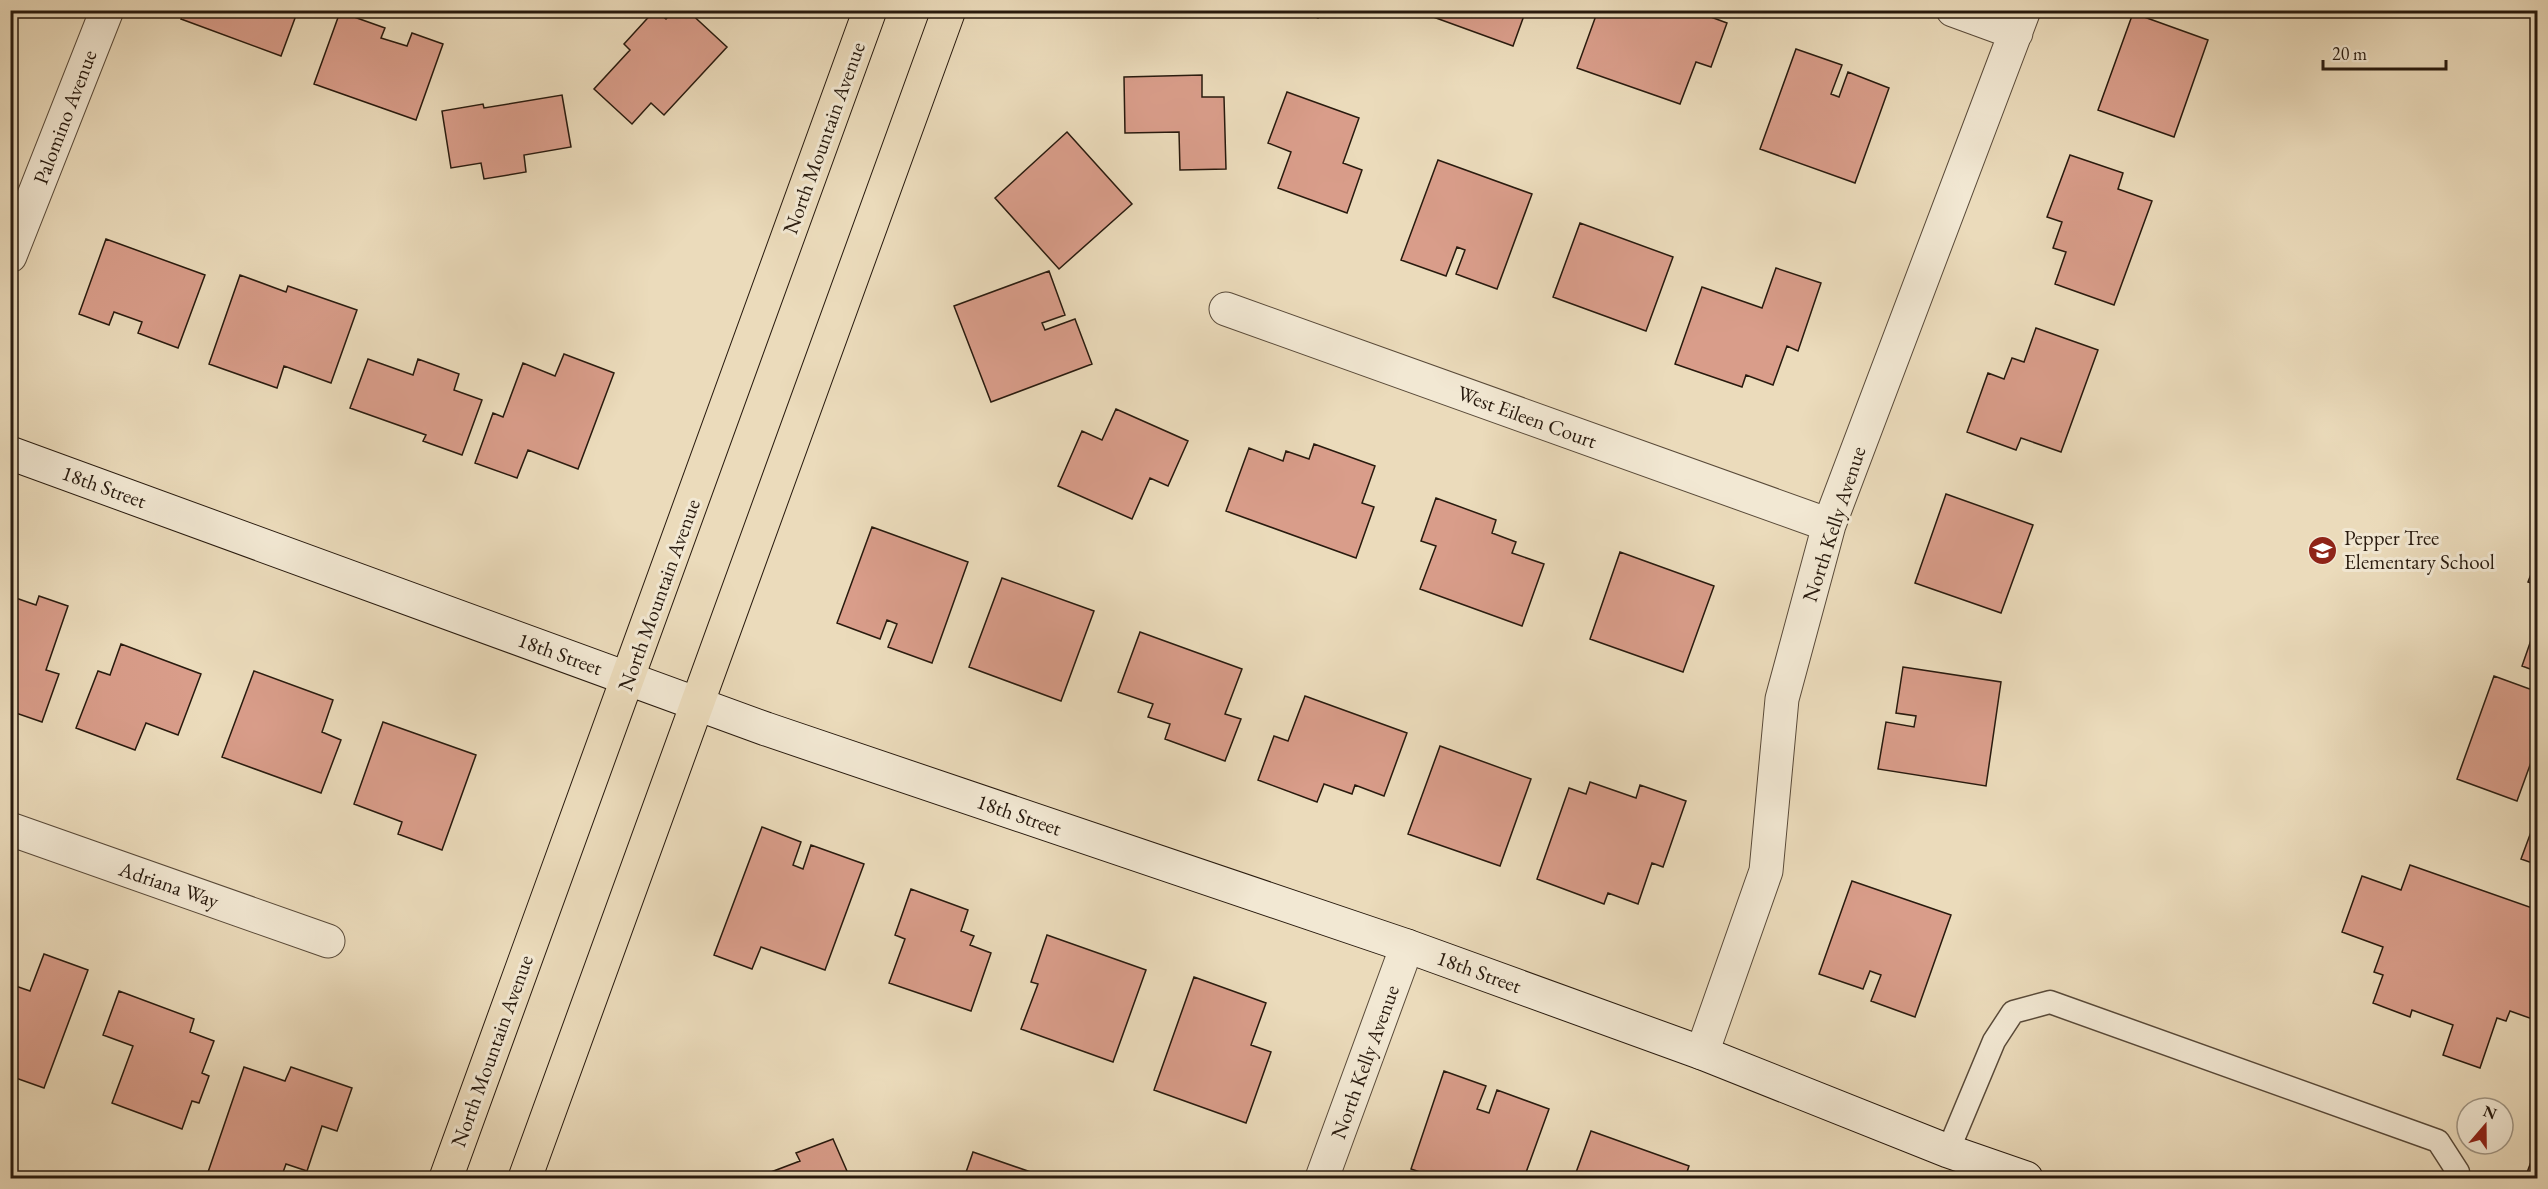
<svg xmlns="http://www.w3.org/2000/svg" width="2548" height="1189" viewBox="0 0 2548 1189" font-family="'EB Garamond',serif">
	<rect width="100%" height="100%" fill="#ebdbbb"/>
	<filter id="stains"><feTurbulence type="fractalNoise" baseFrequency=".00333" numOctaves="4"/><feColorMatrix values="0 0 0 0 .2 0 0 0 0 .09 0 0 0 0 .02 0 0 0 .5 -.17"/></filter>
	<radialGradient id="worn" r=".72"><stop offset=".6" stop-color="#630" stop-opacity="0"/><stop offset="1" stop-color="#630" stop-opacity=".3"/></radialGradient>
	<path fill="#d99d8a" stroke="#281a0e" stroke-width="1.5" d="M185,10H298L281,56L181,19Z
		M655,10L666,19L674,10H687L727,47L664,115L651,103L632,124L594,89L630,50L624,44Z
		M1300,10H1322L1318,18Z
		M1414,10H1526L1513,46Z
		M1598,10H1615L1634,17L1637,10L1661,16L1663,10H1692L1727,23L1711,67L1696,62L1680,104L1577,68Z
		M340,12L385,28L381,38L407,46L412,33L443,44L416,120L314,84Z
		M2133,13L2208,40L2174,137L2098,110Z
		M1796,49L1842,65L1831,94L1839,97L1848,72L1889,88L1855,183L1760,149Z
		M1202,75V97H1224L1226,169L1180,170L1179,132L1125,133L1124,77Z
		M1287,92L1359,118L1343,163L1362,170L1347,213L1278,188L1291,152L1268,143Z
		M562,95L571,147L524,155L526,172L484,179L481,163L451,168L442,111L483,104L484,108Z
		M1067,132L1132,204L1059,269L995,198Z
		M2070,155L2123,173L2118,189L2152,201L2114,305L2055,284L2066,252L2053,248L2062,222L2047,217Z
		M1438,160L1532,194L1497,289L1456,274L1465,250L1457,247L1446,276L1401,260Z
		M1580,223L1673,257L1646,331L1553,297Z
		M106,239L205,275L178,348L138,333L142,322L114,312L109,325L79,314Z
		M1776,268L1821,283L1798,351L1787,346L1773,385L1746,375L1742,387L1675,364L1702,287L1762,308Z
		M1049,271L1065,315L1042,323L1045,330L1075,319L1092,364L991,402L954,306Z
		M240,275L286,292L288,286L357,310L331,383L284,366L277,388L209,364Z
		M2036,328L2098,350L2061,452L2021,438L2016,450L1967,432L1988,373L2004,379L2012,358L2024,362Z
		M564,354L614,373L578,469L528,450L517,478L475,463L493,413L503,417L523,363L555,376Z
		M368,359L413,375L418,359L459,374L454,390L482,400L462,455L423,441L426,435L350,408Z
		M1116,409L1188,441L1168,486L1150,478L1132,519L1058,486L1082,431L1102,440Z
		M1314,444L1375,466L1362,503L1374,507L1356,558L1226,511L1249,448L1283,461L1286,451L1309,459Z
		M1946,494L2033,525L2001,613L1915,583Z
		M1436,498L1496,520L1492,533L1516,542L1512,553L1544,564L1522,626L1420,589L1436,546L1421,541Z
		M872,527L968,562L932,663L888,647L897,624L887,620L880,639L837,623Z
		M1620,552L1714,586L1683,672L1590,639Z
		M2538,556V585L2528,582Z
		M1002,578L1094,611L1061,701L969,667Z
		M10,596L36,605L39,596L68,606L46,670L59,674L42,722L10,711Z
		M2538,620V672L2522,666Z
		M1140,632L1242,669L1225,714L1241,719L1225,761L1165,739L1170,724L1148,717L1153,704L1118,692Z
		M121,644L201,674L178,735L146,723L135,750L76,728L98,671L110,675Z
		M1903,667L2001,682L1986,786L1878,769L1886,722L1914,727L1916,716L1896,713Z
		M254,671L333,700L322,732L341,740L321,793L222,757Z
		M2494,676L2538,692V743L2517,801L2457,779Z
		M1305,696L1407,733L1384,796L1355,785L1352,794L1324,784L1317,802L1258,780L1274,736L1288,741Z
		M383,722L476,755L442,850L398,834L402,822L354,804Z
		M1440,746L1531,779L1500,866L1408,834Z
		M1590,782L1636,798L1640,785L1686,801L1663,867L1652,863L1638,904L1608,893L1604,904L1537,879L1569,788L1586,794Z
		M2538,813V865L2521,859Z
		M762,827L801,842L793,865L803,869L811,845L864,864L825,970L761,947L752,969L714,955Z
		M2410,865L2538,910V1021L2510,1011L2506,1021L2497,1018L2480,1068L2443,1055L2453,1025L2412,1010L2410,1017L2373,1003L2383,975L2374,972L2383,947L2342,932L2362,876L2401,890Z
		M1852,881L1951,915L1915,1017L1871,1001L1881,975L1870,971L1863,989L1819,974Z
		M911,889L968,910L961,931L974,936L970,945L991,953L971,1011L889,983L905,939L895,935Z
		M1047,935L1146,970L1113,1062L1021,1029L1038,984L1031,982Z
		M44,954L88,970L44,1088L10,1076V984L30,991Z
		M1194,977L1266,1003L1251,1045L1271,1052L1246,1123L1154,1090Z
		M119,991L194,1019L190,1032L214,1041L202,1073L209,1076L199,1103L192,1101L182,1129L112,1103L133,1046L103,1035Z
		M244,1067L285,1081L291,1067L352,1088L337,1131L322,1126L307,1171L286,1164L281,1178H206Z
		M1444,1071L1486,1086L1477,1109L1489,1113L1497,1090L1549,1109L1524,1178H1438L1411,1169Z
		M1591,1131L1689,1166L1685,1178H1574Z
		M833,1139L850,1178H755L800,1161L796,1153Z
		M2538,1143V1178H2525Z
		M973,1152L1048,1178H964Z"/>
	<g fill="none" stroke-linecap="round" stroke-linejoin="round">
		<defs>
			<path id="lane" d="M1948,1151L1994,1041L2013,1012L2050,1002L2438,1141L2458,1172V1178"/>
			<path id="street" d="M1953,10L2016,33
				M10,256L107,10
				M1226,309L1829,525
				M10,829L328,941
				M1702,1053L1766,871L1782,699L1829,525L2024,10
				M1322,1178L1407,946"/>
			<path id="secondary" d="M10,453L766,729L1407,946L1702,1053L1948,1151L2026,1178"/>
			<path id="primary" d="M446,1178L870,10
				M525,1178L949,10"/>
		</defs>
		<use href="#lane" stroke="#594a39" stroke-width="25"/>
		<use href="#street" stroke="#594a39" stroke-width="35"/>
		<use href="#secondary" stroke="#281a0e" stroke-width="35"/>
		<use href="#primary" stroke="#281a0e" stroke-width="35"/>
		<use href="#lane" stroke="#f2e8d3" stroke-width="22"/>
		<use href="#street" stroke="#f2e8d3" stroke-width="33"/>
		<use href="#secondary" stroke="#f2e8d3" stroke-width="33"/>
		<use href="#primary" stroke="#ebdbbb" stroke-width="33"/>
	</g>
	<defs>
		<symbol id="school-disc" viewBox="-11 -11 22 22"><circle r="9.5" fill="#8f2418" stroke="#f2e8d3"/><path d="M0-5L7-2L0 1L-7-2ZM-4 1L0 2.5L4 1V4Q0 6-4 4Z" fill="#fff"/></symbol>
	</defs>
	<g fill-rule="evenodd">
		<use href="#school-disc" x="2306" y="534" width="33" height="33"/>
	</g>
	<g text-anchor="middle" stroke-width="6" stroke-linejoin="round" paint-order="stroke">
		<g font-size="21" fill="#281a0e" stroke="#f2e8d3">
			<text transform="translate(65 117) rotate(-69)" y="7">Palomino Avenue</text>
			<text transform="translate(824 138) rotate(-70)" y="7">North Mountain Avenue</text>
			<text transform="translate(1527 417) rotate(20)" y="7">West Eileen Court</text>
			<text transform="translate(104 487) rotate(20)" y="7">18th Street</text>
			<text transform="translate(1834 524) rotate(-72)" y="7">North Kelly Avenue</text>
			<text transform="translate(659 595) rotate(-70)" y="7">North Mountain Avenue</text>
			<text transform="translate(560 654) rotate(20)" y="7">18th Street</text>
			<text transform="translate(1019 815) rotate(19)" y="7">18th Street</text>
			<text transform="translate(169 885) rotate(19)" y="7">Adriana Way</text>
			<text transform="translate(1479 972) rotate(20)" y="7">18th Street</text>
			<text transform="translate(492 1051) rotate(-70)" y="7">North Mountain Avenue</text>
			<text transform="translate(1365 1062) rotate(-70)" y="7">North Kelly Avenue</text>
		</g>
		<g font-size="21" fill="#281a0e" stroke="#f2e8d3" text-anchor="start">
			<text x="2344" y="545">Pepper Tree<tspan x="2344" dy="24">Elementary School</tspan></text>
		</g>
	</g>
	<rect width="2548" height="1189" fill="none" stroke="#ebdbbb" stroke-width="36"/>
	<rect x="12" y="12" width="2524" height="1165" fill="none" stroke="#281a0e" stroke-width="3"/>
	<rect x="18" y="18" width="2512" height="1153" fill="none" stroke="#281a0e" stroke-width="1.5"/>
	<g transform="translate(2485 1126) rotate(20)"><circle r="28" fill="#f2e8d3" stroke="#a19684" stroke-width="1.5"/>
	<path d="M0-4.5L10 22L0 15L-10 22Z" fill="#8f2418"/>
	<text y="-9" font-size="16" font-weight="bold" text-anchor="middle" fill="#281a0e">N</text>
	</g>
	<path d="M2323 60v9h123v-9" fill="none" stroke="#281a0e" stroke-width="3"/>
	<text x="2332" y="60" font-size="18" fill="#281a0e" stroke="#f2e8d3" stroke-width="4.5" paint-order="stroke">20 m</text>
	<rect width="100%" height="100%" filter="url(#stains)"/>
	<rect width="100%" height="100%" fill="url(#worn)"/>
</svg>
